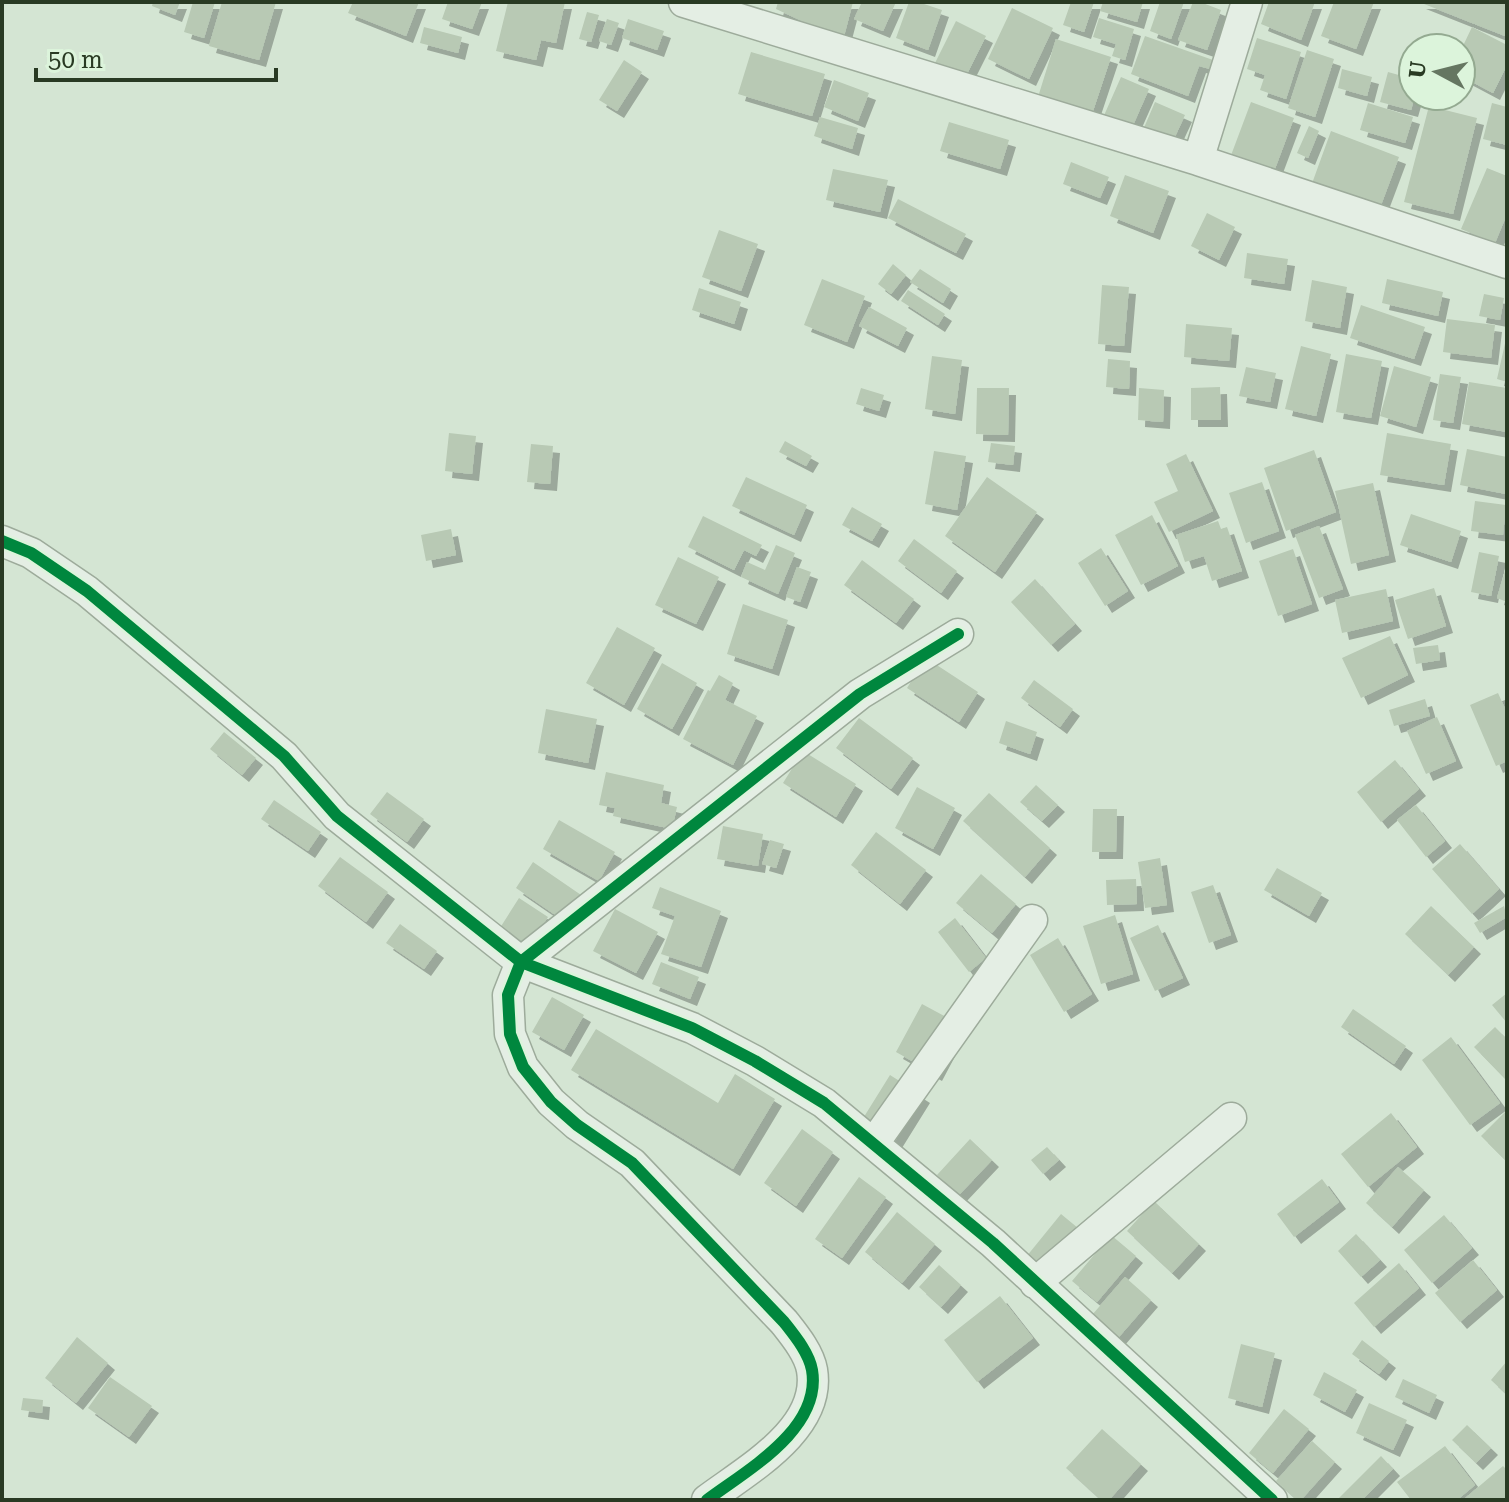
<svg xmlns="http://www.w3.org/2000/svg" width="1509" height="1502" viewBox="0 0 1509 1502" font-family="'Roboto Serif',serif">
	<defs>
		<filter id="shadow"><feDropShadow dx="7" dy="7" stdDeviation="0" flood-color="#0004"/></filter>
	</defs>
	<rect width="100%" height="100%" fill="#d4e5d3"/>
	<path fill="#b8c9b4" filter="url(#shadow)" d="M153,2H180L175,15L152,6Z
		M193,2H215L204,38L184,32Z
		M222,2H276L259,60L209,46Z
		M353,2H419L406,36L348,13Z
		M448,2H482L472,29L442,19Z
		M508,2H565L556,43L541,40L536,60L496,51Z
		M778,2H853L843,40L776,9Z
		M862,2H896L883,31L854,19Z
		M909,2H918L942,10L928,50L896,38Z
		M1071,2H1094L1084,32L1063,25Z
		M1103,2H1143L1137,22L1100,11Z
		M1160,2H1184L1171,39L1150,31Z
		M1193,2H1200L1221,10L1207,50L1178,40Z
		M1269,2H1315L1301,40L1261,24Z
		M1334,2H1374L1356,49L1321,36Z
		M1419,2H1507V32L1505,36Z
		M1012,8L1053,28L1029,79L988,59Z
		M587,12L599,15L591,42L579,39Z
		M1099,18L1134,29L1125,60L1112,56L1116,44L1093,37Z
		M607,19L619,23L611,45L599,41Z
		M628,19L664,31L657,50L622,38Z
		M956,21L986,36L965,78L935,63Z
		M424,27L462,37L458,53L420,43Z
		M1472,27L1507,45V65L1493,93L1461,76V50Z
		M1145,36L1213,60L1210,69L1199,66L1188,96L1131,74Z
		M1257,38L1301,52L1286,99L1260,90L1265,75L1247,69Z
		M1056,39L1111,57L1092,114L1038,97Z
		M1307,50L1334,59L1315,117L1288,108Z
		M751,52L825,74L812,116L738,94Z
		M624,60L642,72L617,111L599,100Z
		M1342,69L1372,77L1367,96L1338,88Z
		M1388,72L1413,79V96H1415L1411,110L1380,102Z
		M1121,77L1149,89L1130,132L1102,120Z
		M834,80L869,93L858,121L824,107Z
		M1155,102L1185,115L1172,143L1143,130Z
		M1251,102L1294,118L1273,174L1230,158Z
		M1368,103L1413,117L1405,143L1360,130Z
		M1492,103L1507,107V145L1483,139Z
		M1429,106L1477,118L1453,214L1404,202Z
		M820,117L858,128L852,149L814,136Z
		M949,122L1009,140L1000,169L940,151Z
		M1309,126L1319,131L1308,158L1297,153Z
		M1331,131L1399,157L1378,213L1310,189Z
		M1071,162L1109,177L1100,198L1063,184Z
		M1487,168L1507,176V214L1495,243L1461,229Z
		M833,169L888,180L880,212L826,200Z
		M1125,175L1169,191L1153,233L1110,216Z
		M898,199L966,234L956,253L888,218Z
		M1207,213L1235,227L1219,260L1191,246Z
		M719,230L758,244L741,291L702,277Z
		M1247,253L1288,259L1284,284L1244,278Z
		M893,264L906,275L891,294L878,284Z
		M920,269L951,289L943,303L910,282Z
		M822,279L865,296L847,342L804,325Z
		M1387,279L1443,292L1438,316L1382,303Z
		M1312,280L1347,287L1340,328L1305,321Z
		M1102,285L1129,287L1124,346L1098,344Z
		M699,288L741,302L734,324L692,310Z
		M908,290L945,314L938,325L901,301Z
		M1484,294L1504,298L1500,320L1479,316Z
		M1361,305L1425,327L1414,359L1350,338Z
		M869,307L907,328L898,346L859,326Z
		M1447,319L1495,325L1491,358L1443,352Z
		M1186,324L1232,328L1229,361L1184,357Z
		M1506,339H1507V382L1497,379Z
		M1301,346L1331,354L1316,416L1285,409Z
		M1346,354L1382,361L1371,418L1336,412Z
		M932,356L962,360L955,414L925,409Z
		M1108,359L1130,361L1129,389L1106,387Z
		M1394,366L1431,377L1416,427L1380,416Z
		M1246,367L1276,373L1270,402L1239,396Z
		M1440,374L1461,377L1453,423L1433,420Z
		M1469,382L1507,388V432L1462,424Z
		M1220,387L1221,420H1191V388Z
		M861,388L884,395L879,411L856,404Z
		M977,388H1009L1008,435L976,434Z
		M1139,388L1164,390L1163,422L1138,420Z
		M449,433L476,436L472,474L445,471Z
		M1387,433L1451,444L1444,485L1380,475Z
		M785,441L812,456L806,466L779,452Z
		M991,443L1015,446L1013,465L988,462Z
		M531,444L553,446L550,484L527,482Z
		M1467,449L1507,457L1506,494L1460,485Z
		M1314,450L1336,512L1286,531L1264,468Z
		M934,451L966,456L957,510L925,504Z
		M1186,454L1213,511L1169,532L1154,502L1178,491L1166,464Z
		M746,477L807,505L794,535L732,506Z
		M987,477L1037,512L995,572L945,536Z
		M1262,482L1279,531L1246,543L1229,493Z
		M1373,483L1389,555L1351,564L1335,491Z
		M1475,501L1506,505L1503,535L1471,531Z
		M852,507L882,524L872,541L842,525Z
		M1411,514L1461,531L1451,562L1400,545Z
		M1152,515L1178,566L1141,585L1115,535Z
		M703,516L762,545L756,556L744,550L734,570L688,547Z
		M1218,521L1221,529L1227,527L1242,571L1212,581L1204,556L1185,562L1176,535Z
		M1319,526L1343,589L1319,598L1295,535Z
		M451,529L456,555L426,561L421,535Z
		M914,539L957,571L941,593L898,561Z
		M776,545L795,553L778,594L741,577L747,562L765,570Z
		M1101,548L1128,591L1105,606L1078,563Z
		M1293,549L1312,604L1278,616L1259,561Z
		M1479,552L1499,556L1491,596L1471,592Z
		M678,557L719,577L696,624L655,605Z
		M862,560L914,599L896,623L844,585Z
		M797,567L811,572L800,602L786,597Z
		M1506,567L1507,568V602L1497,598Z
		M1035,579L1075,624L1051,645L1011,602Z
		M1434,588L1446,626L1408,639L1395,600Z
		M1386,589L1393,621L1342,633L1335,600Z
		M743,604L788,620L772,669L727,654Z
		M617,627L655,648L624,705L586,683Z
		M1390,636L1408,675L1361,698L1342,658Z
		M1438,645L1440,660L1416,664L1413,648Z
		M926,658L978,692L959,722L907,688Z
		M662,663L697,683L672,729L637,709Z
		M719,675L733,683L725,700L757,716L733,765L683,739L708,690L710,691Z
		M1034,680L1073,709L1060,727L1021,698Z
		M1498,693L1507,713V761L1496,766L1470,705Z
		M1425,699L1430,716L1394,726L1389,710Z
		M546,709L597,719L588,763L538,753Z
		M1437,717L1456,761L1426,774L1407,731Z
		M859,718L913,758L891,789L836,748Z
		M1006,721L1037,732L1030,754L999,743Z
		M224,732L256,758L242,775L210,749Z
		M803,751L856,784L836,817L783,783Z
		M1395,760L1419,789L1381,822L1357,792Z
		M606,772L664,785L661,803L677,807L672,829L613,816L615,808L599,805Z
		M1036,785L1058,805L1042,821L1020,802Z
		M917,787L955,808L933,849L895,828Z
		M387,792L424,819L407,842L370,814Z
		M989,793L1050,848L1025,877L963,821Z
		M274,800L321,832L308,851L261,819Z
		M1416,805L1445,841L1426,857L1397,820Z
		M1093,809H1117L1116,852H1092Z
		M559,820L615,852L599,881L543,849Z
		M723,826L763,834L758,866L717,859Z
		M876,832L926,870L900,904L851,865Z
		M770,840L784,844L776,868L762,864Z
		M1460,844L1499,889L1472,914L1432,869Z
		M340,857L388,892L366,922L318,886Z
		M1160,858L1167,905L1145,908L1138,862Z
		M533,862L584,897L567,923L516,888Z
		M1277,868L1322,893L1309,916L1264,890Z
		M981,874L1016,904L992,933L956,903Z
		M1136,879L1137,904L1107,905L1106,880Z
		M1213,885L1231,935L1209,943L1191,892Z
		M660,887L721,911L701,967L661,954L675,916L652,908Z
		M519,898L548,917L527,949L498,931Z
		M1431,906L1474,947L1448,975L1405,934Z
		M1504,906L1507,917L1480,933L1474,923Z
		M615,909L658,932L636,973L593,951Z
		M1115,915L1133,974L1101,984L1083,926Z
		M955,918L986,958L969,972L938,932Z
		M400,924L437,951L424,969L386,943Z
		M1158,925L1183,978L1155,991L1130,938Z
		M1058,938L1092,994L1064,1012L1030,955Z
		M661,962L699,977L690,999L652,984Z
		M1507,993V1023L1492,1005Z
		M552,997L584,1015L564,1050L532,1032Z
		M922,1004L961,1025L935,1074L896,1052Z
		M1353,1009L1406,1046L1394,1064L1341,1027Z
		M1495,1027L1507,1039V1081L1474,1047Z
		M596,1029L718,1103L735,1074L775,1099L733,1169L571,1070Z
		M1451,1037L1500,1103L1470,1125L1422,1060Z
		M890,1075L923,1096L895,1141L862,1120Z
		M1507,1110V1162L1481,1136Z
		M1391,1113L1417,1147L1368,1187L1341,1154Z
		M802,1129L833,1152L796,1206L764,1183Z
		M970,1139L992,1160L959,1195L937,1175Z
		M1047,1147L1059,1160L1043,1174L1031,1160Z
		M1398,1167L1424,1190L1392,1227L1366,1203Z
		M859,1177L886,1197L842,1258L815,1239Z
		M1322,1179L1339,1202L1294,1237L1277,1214Z
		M1154,1201L1199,1244L1172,1273L1127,1231Z
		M897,1212L935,1244L902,1283L865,1252Z
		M1061,1214L1084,1233L1045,1281L1022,1262Z
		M1444,1215L1472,1248L1432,1283L1404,1250Z
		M1356,1234L1380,1260L1361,1277L1338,1251Z
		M1111,1235L1136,1256L1097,1302L1072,1281Z
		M1473,1260L1497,1290L1460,1322L1435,1293Z
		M1399,1263L1419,1288L1374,1327L1354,1303Z
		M939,1265L961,1285L941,1307L919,1287Z
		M1125,1277L1151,1300L1118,1338L1092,1315Z
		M1000,1296L1033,1338L977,1382L944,1340Z
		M77,1337L108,1363L76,1403L45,1378Z
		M1362,1340L1389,1361L1379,1374L1352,1354Z
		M1241,1344L1275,1353L1262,1407L1228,1398Z
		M1507,1361V1395L1491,1380Z
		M1324,1372L1357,1390L1345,1412L1313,1395Z
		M110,1377L152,1406L129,1437L88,1408Z
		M1403,1379L1437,1395L1429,1413L1395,1397Z
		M23,1398L43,1400L42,1413L21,1410Z
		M1369,1403L1407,1420L1393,1450L1356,1433Z
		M1284,1409L1309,1429L1273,1473L1249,1453Z
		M1467,1425L1491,1448L1476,1463L1452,1440Z
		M1102,1429L1141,1464L1109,1500H1101L1066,1468Z
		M1312,1441L1335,1462L1301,1500H1297L1276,1481Z
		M1445,1446L1475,1485L1457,1500H1411L1397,1482Z
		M1381,1456L1393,1469L1362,1500H1337Z
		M1503,1466L1507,1470V1500H1463Z"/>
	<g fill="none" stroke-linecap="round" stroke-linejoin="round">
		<defs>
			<path id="street" d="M684,2L1198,160L1507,263
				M1198,160L1247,2
				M2,541L31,553L87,591L284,756L337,816L521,962L692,1028L755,1061L824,1103L993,1243L1272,1500
				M874,1143L1032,920
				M1035,1283L1231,1118
				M707,1500C747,1470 822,1429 812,1370C809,1353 795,1336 784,1322L632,1163L577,1125L551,1102L523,1067L510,1034L508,995L521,962L860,694L958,634"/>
		</defs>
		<use href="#street" stroke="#9dab9b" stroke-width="33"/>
		<use href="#street" stroke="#e4eee4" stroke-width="30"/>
		<defs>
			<path id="cycleway" d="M2,541L31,553L87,591L284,756L337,816L521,962L692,1028L755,1061L824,1103L993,1243L1272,1500
				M707,1500C747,1470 822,1429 812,1370C809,1353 795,1336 784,1322L632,1163L577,1125L551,1102L523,1067L510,1034L508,995L521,962L860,694L958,634"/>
		</defs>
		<use href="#cycleway" stroke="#dcf4db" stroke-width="17"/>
		<use href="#cycleway" stroke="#00873e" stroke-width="12"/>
	</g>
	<rect width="1509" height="1502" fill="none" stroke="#293a23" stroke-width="8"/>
	<g transform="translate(1437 72) rotate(277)"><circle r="38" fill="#dcf4db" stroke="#94aa91" stroke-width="2"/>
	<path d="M0-6L14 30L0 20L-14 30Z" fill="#657661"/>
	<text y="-12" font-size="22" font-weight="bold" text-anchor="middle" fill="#293a23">U</text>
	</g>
	<path d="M36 68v12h240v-12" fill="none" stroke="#293a23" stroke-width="4"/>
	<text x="48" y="68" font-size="24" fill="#293a23" stroke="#dcf4db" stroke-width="6" paint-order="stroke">50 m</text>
</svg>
